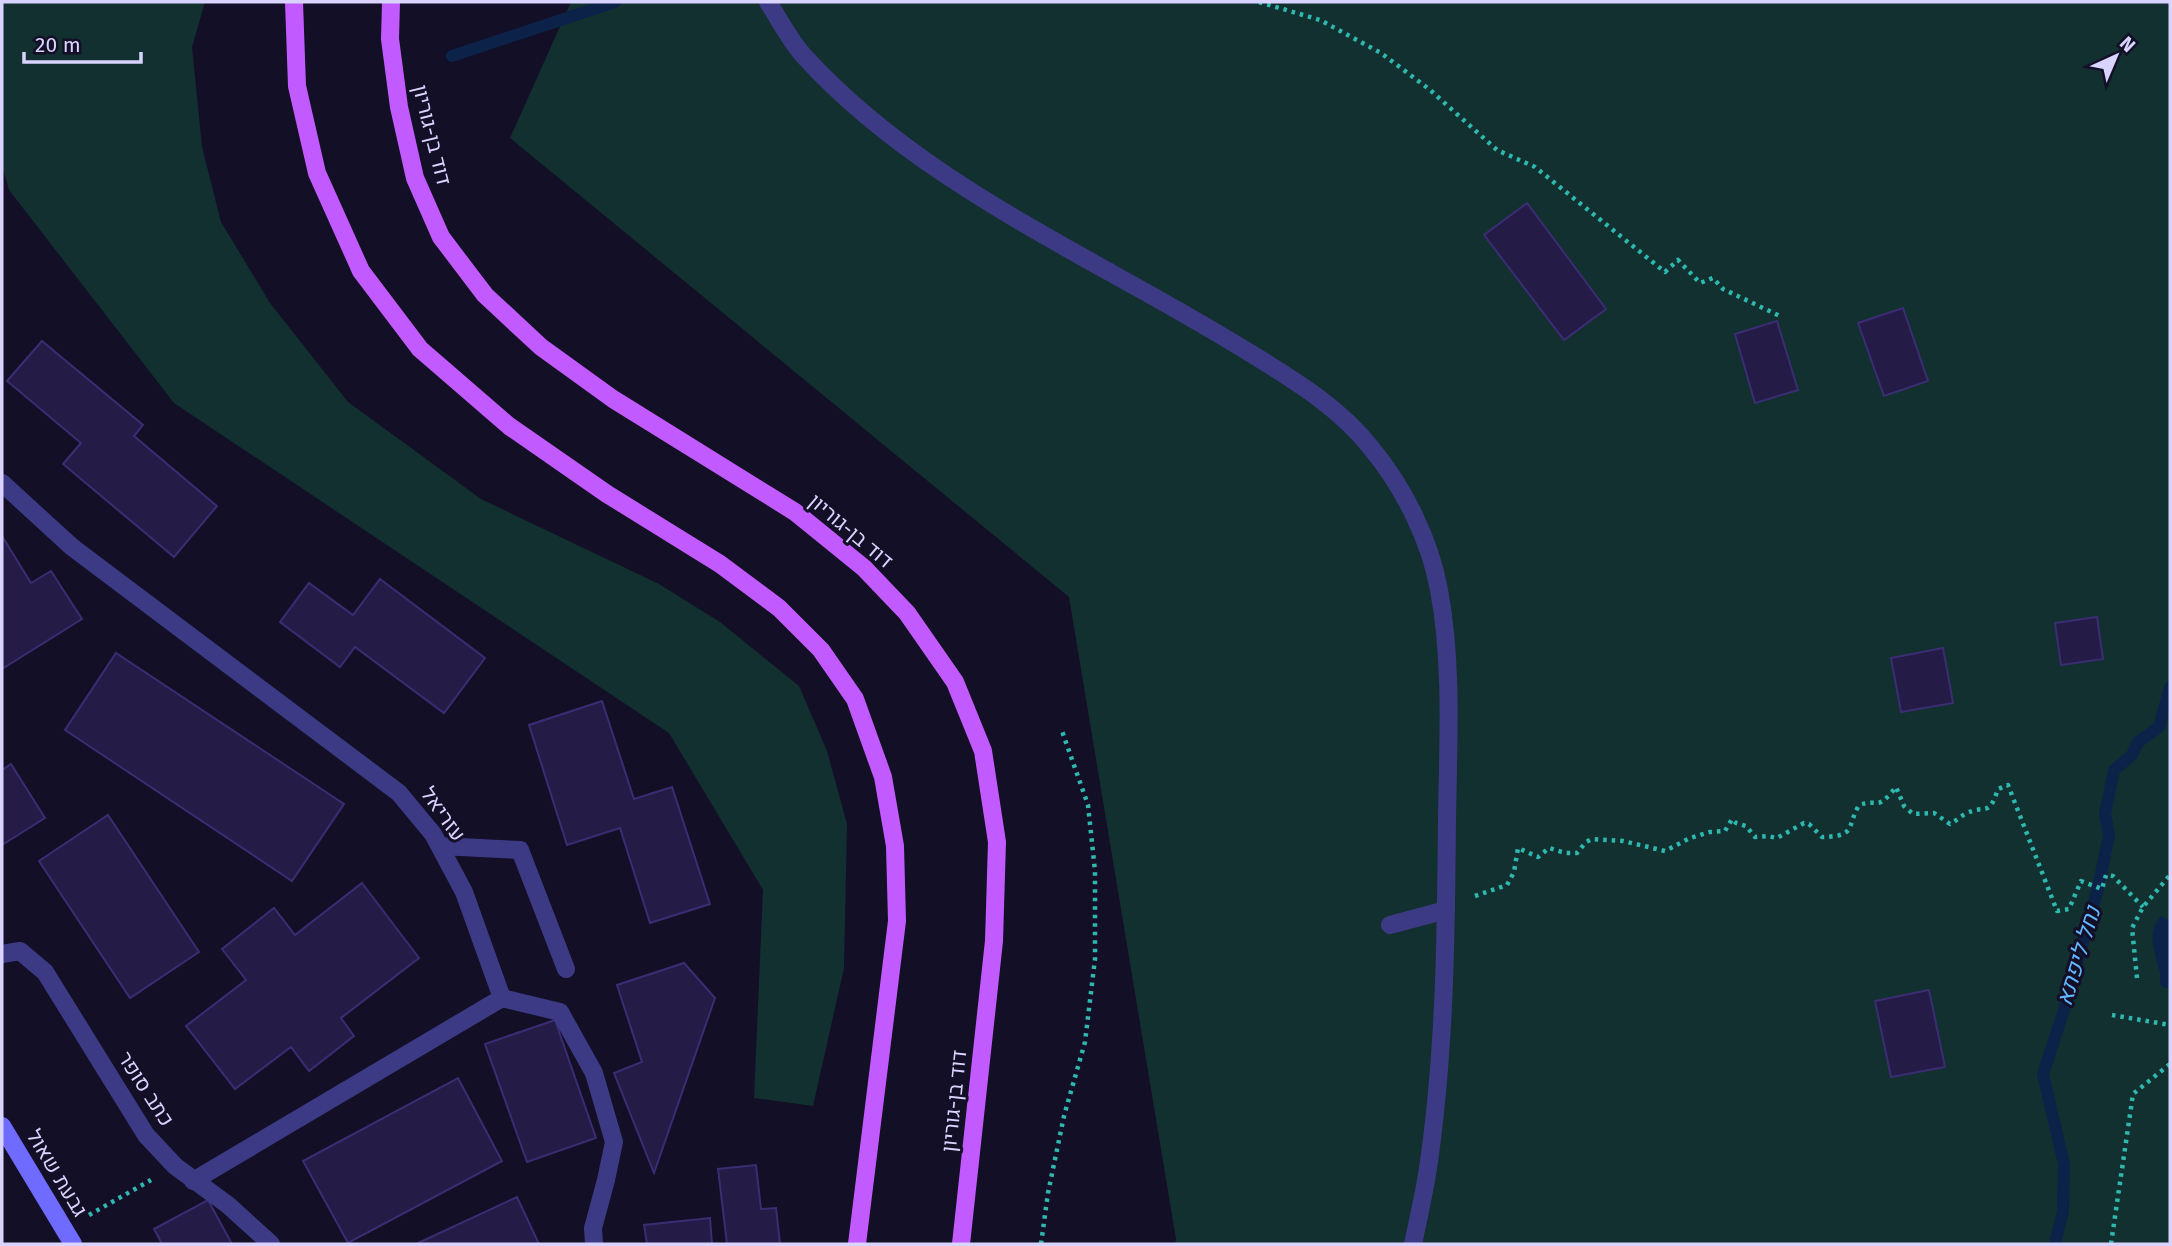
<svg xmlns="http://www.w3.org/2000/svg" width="2172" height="1246" viewBox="0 0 2172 1246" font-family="'Fira Sans',Heebo,sans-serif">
	<rect width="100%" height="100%" fill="#130f26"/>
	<path fill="#12302f" d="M2,2H205L192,47L202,147L221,222L270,303L348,402L481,499L659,584L720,622L799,686L827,751L847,824L844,968L813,1106L754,1098L763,890L669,733L174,403L9,190L2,165Z
		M571,2H2170V1244H1175L1176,1239L1069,597L510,138Z"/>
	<path fill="#0c2248" d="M2161,916L2170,921V975L2159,971C2155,951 2146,932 2161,916Z"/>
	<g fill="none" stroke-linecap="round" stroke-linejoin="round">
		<path stroke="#0c2248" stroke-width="12" d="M452,56L615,2
			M2166,982V974
			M2055,1244L2063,1211L2064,1164L2043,1074L2064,1010L2098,888L2109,835L2105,814L2114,770L2132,755L2138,742L2159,727L2170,687"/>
	</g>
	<path fill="#241b47" stroke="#3b2d73" stroke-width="2" d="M1527,203L1606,309L1564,340L1484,235Z
		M1903,308L1928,381L1884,396L1858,323Z
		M1777,321L1798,390L1755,403L1735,334Z
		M42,341L143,425L134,436L217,506L174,557L63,464L81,443L7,381Z
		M2,536L31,583L51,571L82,619L2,669Z
		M380,579L485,658L444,713L355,647L340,667L280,622L309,583L353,615Z
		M2097,617L2103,659L2061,665L2055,623Z
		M1943,648L1953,703L1901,712L1891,658Z
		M116,653L344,804L292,881L65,730Z
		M602,701L634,799L672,787L710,904L650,923L620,828L567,845L529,725Z
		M11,764L45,818L2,845V770Z
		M108,815L199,952L130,998L39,861Z
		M362,883L419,958L341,1018L354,1036L309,1071L291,1047L235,1089L186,1026L246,980L222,949L274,908L295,935Z
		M684,963L715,998L654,1173L614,1073L642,1062L617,985Z
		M1929,990L1945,1067L1891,1077L1875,1001Z
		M555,1020L596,1138L527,1162L485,1044Z
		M458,1078L502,1161L348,1243L303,1161Z
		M756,1165L761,1209L776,1208L780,1244H727L718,1169Z
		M517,1197L539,1244H416Z
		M208,1200L232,1244H162L154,1229Z
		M710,1218L712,1244H647L644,1225Z"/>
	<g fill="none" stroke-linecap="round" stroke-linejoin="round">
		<path stroke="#2fb8b0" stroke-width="4.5" stroke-dasharray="3.5 5" stroke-linecap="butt" d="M1259,2L1320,20L1381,53L1429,89L1497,150L1535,167L1665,272L1678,260L1700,283L1713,278L1723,289L1782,317
			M1475,896L1507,885L1514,872L1518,848L1538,857L1549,848L1565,853H1577L1586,842L1592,839L1623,841L1665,851L1690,838L1710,832L1725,831L1732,819L1736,823L1746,826L1755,837L1768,836L1777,838L1804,823L1809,824L1822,837C1857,836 1846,828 1859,805C1881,798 1876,812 1896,787L1904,806L1913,814L1934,813L1950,824C1956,821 1960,817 1965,814C1986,803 1988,819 1998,789L2008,785L2057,911L2069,909L2081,881L2102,889L2106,875L2113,876L2143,907
			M2137,978L2132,928L2143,907L2170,875
			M2112,1015L2170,1025
			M89,1215L151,1180
			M1041,1244L1048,1193L1064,1116L1085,1042L1095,959V871L1088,805L1062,731
			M2111,1244L2133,1094L2170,1064"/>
		<path stroke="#3d3a85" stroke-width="18" d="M440,846L520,850L566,969
			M1390,925L1446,910
			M502,998L560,1012L594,1073L614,1142L606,1180L593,1228L594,1244"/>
		<path stroke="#3d3a85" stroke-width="18" d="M768,2C779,19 789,39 803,55C888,149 1002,212 1111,273C1160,300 1208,327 1255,356C1297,382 1341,409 1372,449C1404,488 1430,540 1439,590C1453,665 1448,744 1447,819C1446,938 1445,1057 1427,1175C1423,1198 1418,1221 1413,1244
			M2,483L72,547L399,793L433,834L464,892L502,998L193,1181
			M2,954L20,951L45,972L146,1135L175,1166L228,1205L271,1244"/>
		<path stroke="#6f6bff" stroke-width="18" d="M2,1126L73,1244"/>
		<path stroke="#c25bff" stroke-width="18" d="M294,2L297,86L317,173L361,271L420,349L509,426L607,494L720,564L779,608L821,650L855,699L883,777L895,846L897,921L857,1244
			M391,2L390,39L399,107L415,178L441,237L485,295L541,347L613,399L795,512L864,568L907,613L955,682L983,751L997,842L994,941L961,1244"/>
	</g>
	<g text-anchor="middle" stroke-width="6" stroke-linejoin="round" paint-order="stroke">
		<g font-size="21" fill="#d9d4ff" stroke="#130f26">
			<text transform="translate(432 135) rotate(76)" y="7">דוד בן-גוריון</text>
			<text transform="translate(851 531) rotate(40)" y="7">דוד בן-גוריון</text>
			<text transform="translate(443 814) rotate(55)" y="7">עזריאל</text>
			<text transform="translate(146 1089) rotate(57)" y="7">כתב סופר</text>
			<text transform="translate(954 1101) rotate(-84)" y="7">דוד בן-גוריון</text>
			<text transform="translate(57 1173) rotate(59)" y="7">גבעת שאול</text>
		</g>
		<g font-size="23" font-style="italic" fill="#62b6ff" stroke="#130f26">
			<text transform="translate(2078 956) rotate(-73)" y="8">נחל ליפתא</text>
		</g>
	</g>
	<rect width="2172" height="1246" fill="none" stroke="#d9d4ff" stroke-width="7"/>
	<g transform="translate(2116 56) rotate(44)" stroke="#130f26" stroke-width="5" paint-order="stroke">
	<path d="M0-5L12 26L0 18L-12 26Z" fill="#d9d4ff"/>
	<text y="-10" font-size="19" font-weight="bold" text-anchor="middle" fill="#d9d4ff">N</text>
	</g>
	<path d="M24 52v10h117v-10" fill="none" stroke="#d9d4ff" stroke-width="3.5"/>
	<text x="35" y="52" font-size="21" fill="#d9d4ff" stroke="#130f26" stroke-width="5" paint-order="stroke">20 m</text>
</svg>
